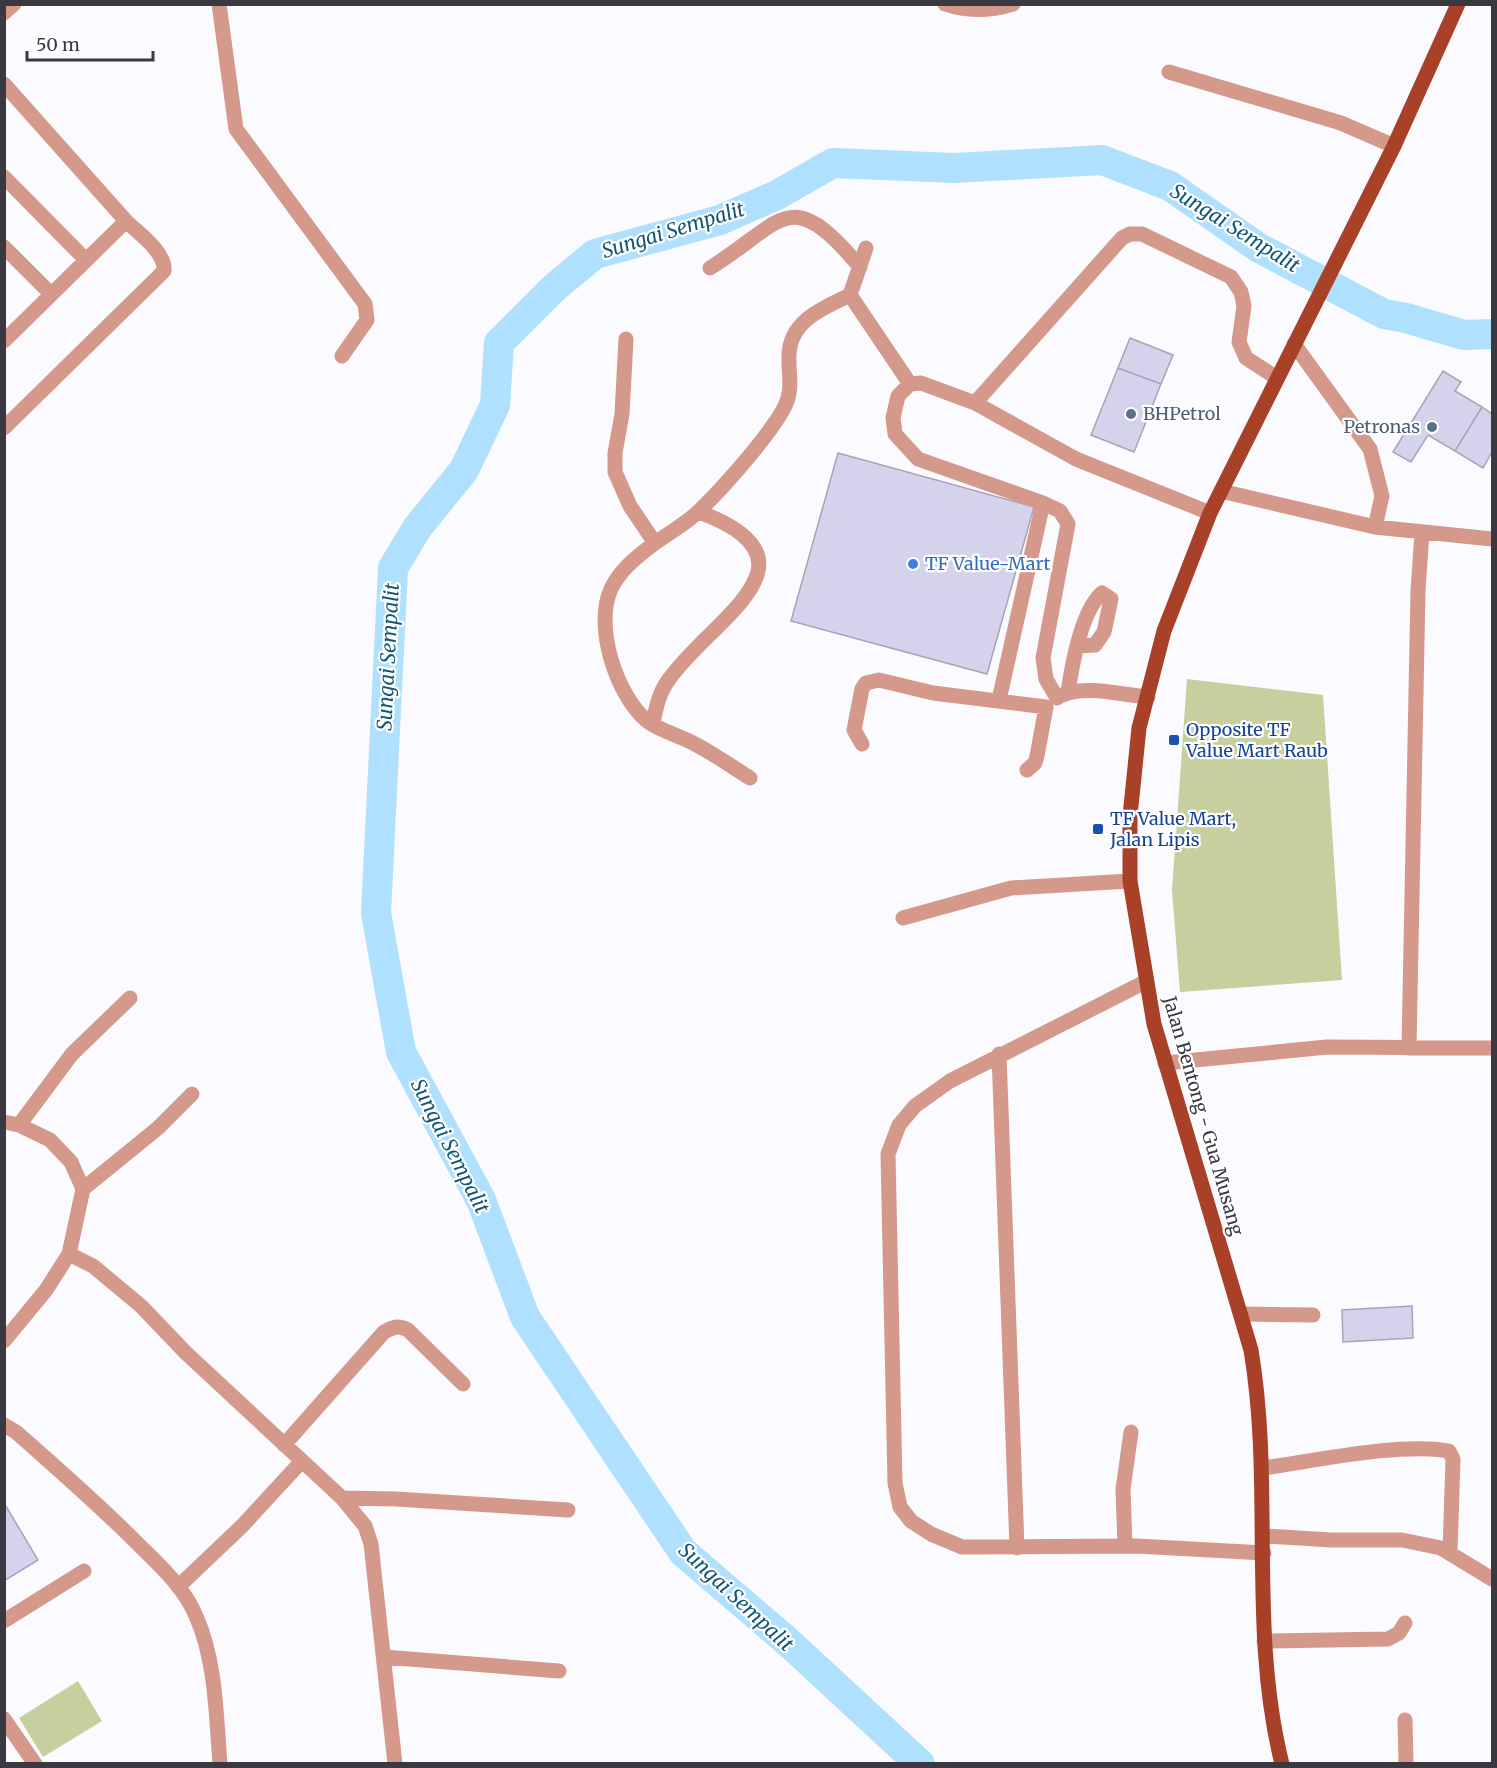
<svg xmlns="http://www.w3.org/2000/svg" width="1497" height="1768" viewBox="0 0 1497 1768" font-family="Merriweather,serif">
	<rect width="100%" height="100%" fill="#fbfaff"/>
	<path fill="#c8cf9f" d="M1187,679L1323,695L1342,980L1180,992L1172,890Z
		M78,1681L102,1721L43,1757L19,1718Z"/>
	<g fill="none" stroke-linecap="round" stroke-linejoin="round">
		<path stroke="#afe0fd" stroke-width="30" d="M920,1764L788,1642L683,1552L525,1317L481,1200L401,1052L376,913L393,568L417,528L464,470L495,405L499,343L554,288L595,254L720,220L777,195L833,163L954,168L1102,160L1170,186L1259,248L1384,314L1406,318L1464,335L1492,334"/>
	</g>
	<path fill="#d5d3eb" stroke="#a6a3bb" stroke-width="1.5" d="M1130,338L1173,355L1161,384L1118,368Z
		M1118,368L1161,384L1134,452L1091,435Z
		M1443,371L1461,382L1455,391L1482,407L1455,451L1428,435L1411,462L1393,452Z
		M1482,407L1492,414V452L1483,468L1455,451Z
		M838,453L1034,507L987,674L791,621Z
		M1412,1306L1413,1338L1343,1342L1342,1310Z
		M4,1503L38,1560L4,1581Z"/>
	<g fill="none" stroke-linecap="round" stroke-linejoin="round">
		<path stroke="#d4998a" stroke-width="15" d="M219,4L236,129L365,304L367,320L342,356
			M945,4C968,12 990,11 1013,4
			M4,13L14,4
			M1169,72L1341,123L1394,146
			M4,84L126,221L4,341
			M4,177L86,260
			M4,247L51,294
			M710,268C785,221 789,183 860,267
			M850,295L910,384
			M626,339L622,414L615,453V472L630,506L655,543C638,556 620,569 611,589C594,626 616,694 646,720C658,730 677,735 691,742C711,752 731,766 750,778
			M1294,344L1370,449L1382,496L1375,527
			M975,403L1076,459L1210,513
			M4,428L164,271C166,252 138,233 126,221
			M1221,491L1375,527L1492,539
			M1043,503L1060,511L1068,524L1043,658L1046,679L1057,698
			M655,543C669,533 687,523 699,511C723,488 769,436 784,408C794,389 788,375 789,355C790,320 824,308 850,295L866,248
			M1068,692C1072,665 1081,611 1102,593L1111,599L1104,632L1095,645L1077,646
			M1060,696C1084,684 1122,695 1148,697
			M999,700L1043,503L918,459L895,434L893,418L898,396L910,384L921,383L975,403L1122,238L1130,234H1142L1231,277L1241,292L1244,306L1239,342L1246,358L1277,378
			M653,724C656,707 659,692 670,678C713,618 829,560 699,512
			M862,744L854,730L862,689L866,683L879,680L933,693L1046,707L1037,756L1035,763L1027,770
			M903,918L1011,888L1130,881
			M1145,982L950,1081L915,1106L899,1125L888,1154L895,1483L900,1507L911,1521L931,1534L962,1547L1137,1546L1264,1553
			M1409,1048L1418,591L1422,532
			M999,1054L1017,1548
			M1165,1063L1327,1047L1492,1048
			M4,1122L19,1125L50,1140L71,1162L83,1189L69,1254L46,1290L4,1341
			M19,1125L72,1054L130,998
			M83,1189L158,1128L192,1094
			M69,1254L93,1266L141,1306L186,1353L342,1498L365,1526L371,1544L395,1764
			M1241,1314L1313,1315
			M4,1425L16,1432C57,1468 98,1504 136,1542C159,1565 184,1587 196,1616C216,1661 216,1715 220,1764
			M284,1445L384,1332C393,1327 398,1325 408,1330L463,1384
			M1263,1468C1314,1461 1401,1442 1449,1451L1453,1459L1450,1552
			M342,1498L396,1499L568,1510
			M1264,1536L1331,1540H1402L1441,1548L1492,1579
			M1125,1546L1123,1489L1131,1432
			M179,1586L243,1525L301,1462
			M4,1621L84,1571
			M1264,1641L1388,1639L1399,1633L1405,1623
			M384,1657L559,1671
			M4,1719L35,1764
			M1405,1720L1406,1764"/>
		<path stroke="#a94129" stroke-width="15" d="M1282,1764C1248,1628 1274,1487 1251,1350L1154,1024L1130,881V816L1139,728L1164,631L1210,513L1394,146L1458,4"/>
	</g>
	<g fill="#5c6f8a" stroke="#fff" stroke-width="2">
		<circle cx="1131" cy="414" r="6"/>
		<circle cx="1432" cy="427" r="6"/>
	</g>
	<circle fill="#3f7fe0" stroke="#fff" stroke-width="2" cx="913" cy="564" r="6"/>
	<g fill="#1a4fb4" stroke="#fff" stroke-width="2">
		<rect x="1168" y="734" width="12" height="12" rx="3"/>
		<rect x="1092" y="823" width="12" height="12" rx="3"/>
	</g>
	<g text-anchor="middle" stroke-width="4.5" stroke-linejoin="round" paint-order="stroke">
		<g font-size="18" fill="#4e5e75" stroke="#fff" text-anchor="start">
			<text x="1143" y="420">BHPetrol</text>
			<text x="1420" y="433" text-anchor="end">Petronas</text>
		</g>
		<g font-size="18" fill="#366cbe" stroke="#fff" text-anchor="start">
			<text x="925" y="570">TF Value-Mart</text>
		</g>
		<g font-size="18" fill="#164399" stroke="#fff" text-anchor="start">
			<text x="1186" y="736">Opposite TF<tspan x="1186" dy="21">Value Mart Raub</tspan></text>
			<text x="1110" y="825">TF Value Mart,<tspan x="1110" dy="21">Jalan Lipis</tspan></text>
		</g>
		<g font-size="18" fill="#3a3841" stroke="#fff">
			<text transform="translate(1203 1116) rotate(74)" y="6">Jalan Bentong - Gua Musang</text>
		</g>
		<g font-size="20" font-style="italic" fill="#135776" stroke="#fff">
			<text transform="translate(1235 228) rotate(32)" y="7">Sungai Sempalit</text>
			<text transform="translate(673 230) rotate(-17)" y="7">Sungai Sempalit</text>
			<text transform="translate(388 657) rotate(-87)" y="7">Sungai Sempalit</text>
			<text transform="translate(450 1146) rotate(63)" y="7">Sungai Sempalit</text>
			<text transform="translate(736 1597) rotate(43)" y="7">Sungai Sempalit</text>
		</g>
	</g>
	<rect width="1497" height="1768" fill="none" stroke="#3a3841" stroke-width="12"/>
	<path d="M27 51v9h126v-9" fill="none" stroke="#3a3841" stroke-width="3"/>
	<text x="36" y="51" font-size="18" fill="#3a3841" stroke="#ffffff" stroke-width="4.5" paint-order="stroke">50 m</text>
</svg>
